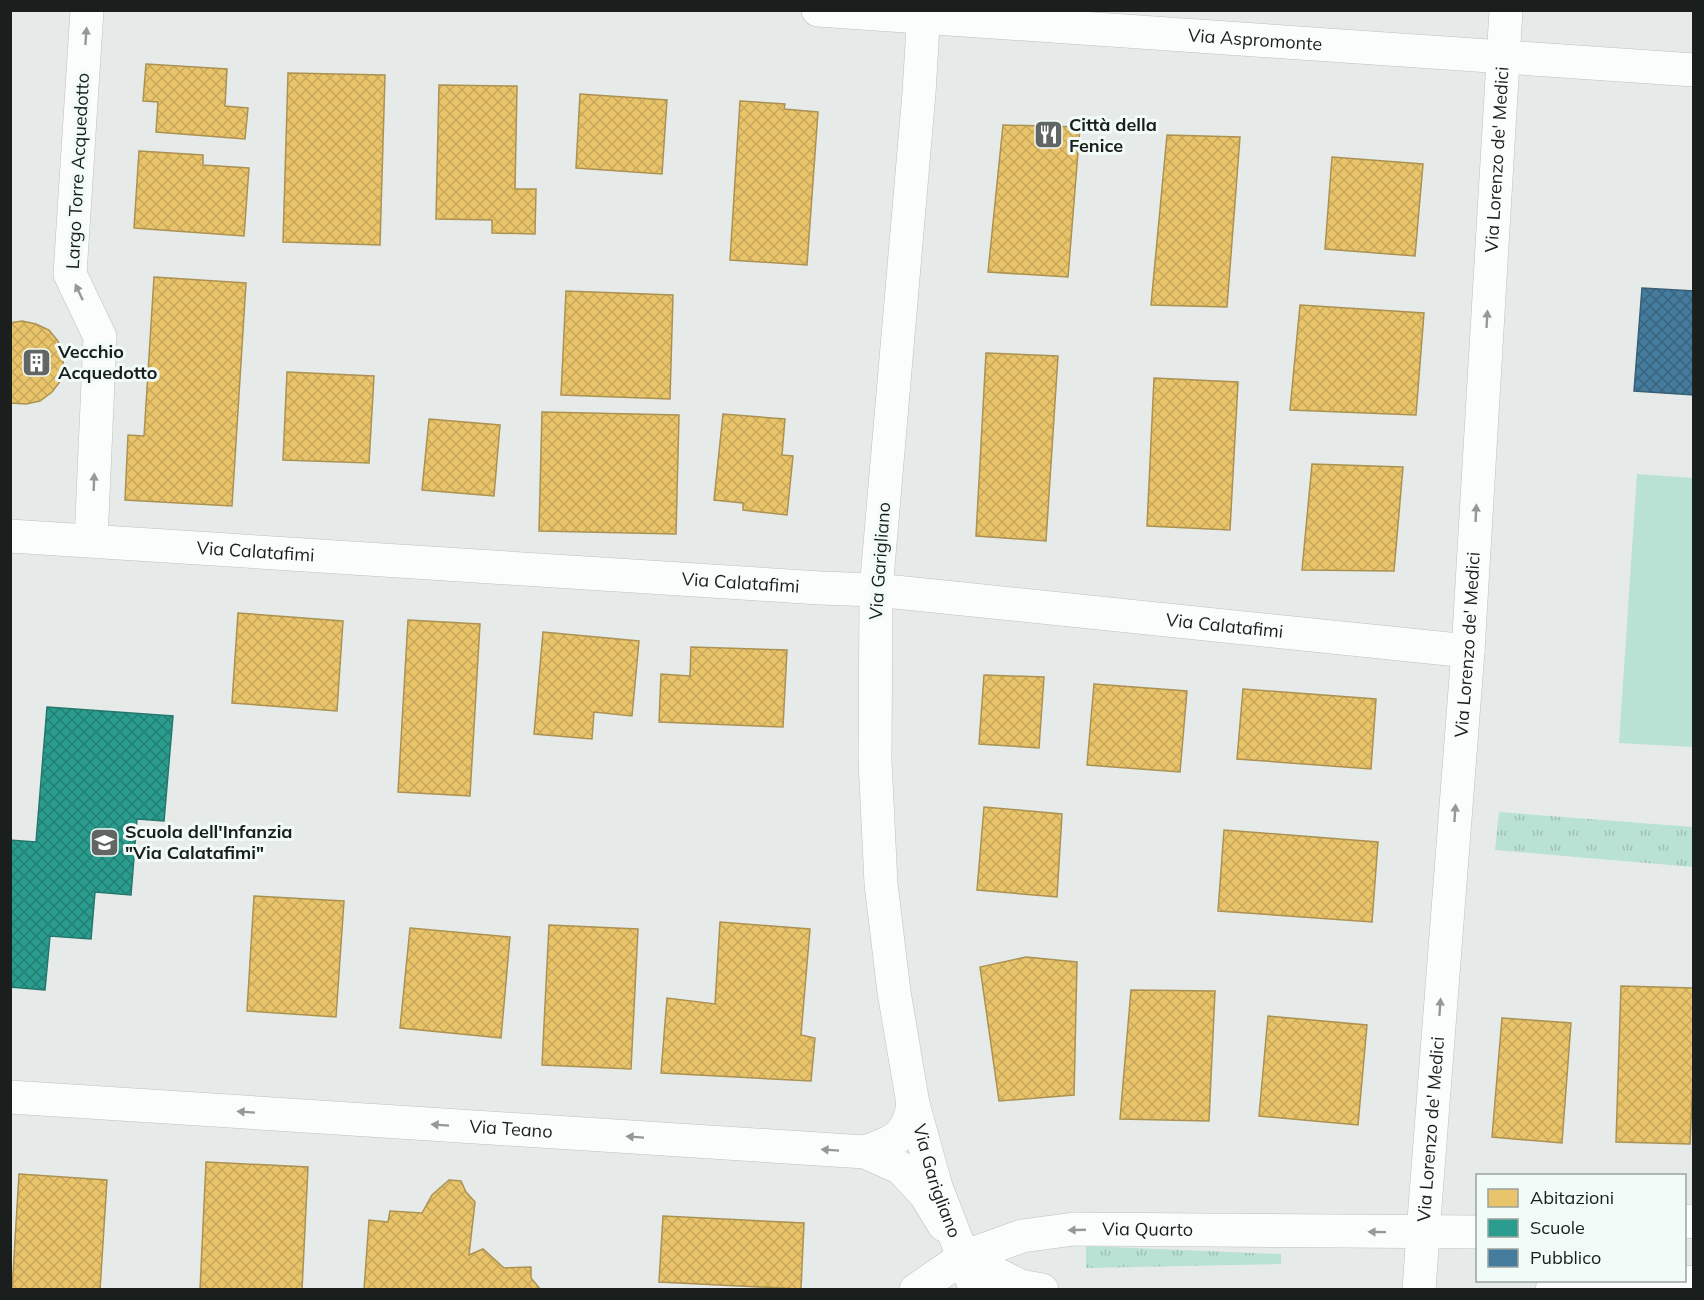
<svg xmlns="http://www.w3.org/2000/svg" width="1704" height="1300" viewBox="0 0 1704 1300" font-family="Mulish,sans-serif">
	<defs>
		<pattern id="grass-tufts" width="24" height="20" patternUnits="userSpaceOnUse" patternTransform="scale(1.5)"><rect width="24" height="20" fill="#bae2d4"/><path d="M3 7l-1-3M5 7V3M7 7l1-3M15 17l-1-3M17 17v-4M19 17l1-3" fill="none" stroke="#9fc1b5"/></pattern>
		<pattern id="homes-cross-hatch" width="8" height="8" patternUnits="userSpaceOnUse" patternTransform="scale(1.5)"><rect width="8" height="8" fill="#e9c46a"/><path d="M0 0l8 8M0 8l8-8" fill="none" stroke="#c7a85b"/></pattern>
		<pattern id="schools-cross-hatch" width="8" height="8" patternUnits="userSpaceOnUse" patternTransform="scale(1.5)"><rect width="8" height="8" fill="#2a9d8f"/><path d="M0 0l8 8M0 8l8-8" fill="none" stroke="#237f74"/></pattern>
		<pattern id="public-cross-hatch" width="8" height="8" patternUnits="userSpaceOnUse" patternTransform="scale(1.5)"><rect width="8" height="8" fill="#457b9d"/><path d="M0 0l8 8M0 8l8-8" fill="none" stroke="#39647f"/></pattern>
	</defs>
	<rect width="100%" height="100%" fill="#e6ebe9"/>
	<path fill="url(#grass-tufts)" d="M1499,812L1693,827V867L1495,850Z
		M1086,1246L1281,1254V1264L1086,1268Z"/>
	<path fill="#bae2d4" d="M1637,474L1693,478V747L1619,743Z"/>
	<path fill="url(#homes-cross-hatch)" stroke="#ab9253" stroke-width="1.5" d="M146,64L227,69L225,106L248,108L245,139L156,132L158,102L143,101Z
		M288,73L385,75L380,245L283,242Z
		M439,85L517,86L515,189H536L535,234L492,233V220L436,219Z
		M580,94L667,100L662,174L576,168Z
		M740,101L785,104L784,109L818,112L807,265L730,260Z
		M1003,125L1080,127L1068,277L988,272Z
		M1167,135L1240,137L1227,307L1151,305Z
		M139,151L203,155V165L249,168L244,236L134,228Z
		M1332,157L1423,164L1415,256L1325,249Z
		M154,277L246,283L232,506L125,500L128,435L144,436Z
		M566,291L673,295L670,399L561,395Z
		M1300,305L1424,313L1416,415L1290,410Z
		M22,321L36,324L49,330L58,341L63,355V369L59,383L52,392L40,401L26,404L10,403V323Z
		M986,353L1058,356L1046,541L976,536Z
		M287,372L374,376L369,463L283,460Z
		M1154,378L1238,382L1230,530L1147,526Z
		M542,412L679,415L676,534L539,531Z
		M723,414L785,419L782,455L793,456L787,515L743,510V503L714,500Z
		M429,419L500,425L494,496L422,490Z
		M1312,464L1403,467L1394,571L1302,570Z
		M238,613L343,621L337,711L232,703Z
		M408,620L480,624L470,796L398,792Z
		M543,632L639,641L632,716L594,712L592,739L534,734Z
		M691,647L787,650L783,727L659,722L661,674L690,676Z
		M984,675L1044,677L1039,748L979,744Z
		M1094,684L1187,691L1180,772L1087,765Z
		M1243,689L1376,699L1371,769L1237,759Z
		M984,807L1062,814L1057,897L977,890Z
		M1224,830L1378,842L1372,922L1218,911Z
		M254,896L344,901L336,1017L247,1011Z
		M720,922L810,929L801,1035L815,1038L811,1081L661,1073L667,998L715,1004Z
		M549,925L638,929L631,1069L542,1065Z
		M410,928L510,937L501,1038L400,1028Z
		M1026,957L1077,962L1074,1095L999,1101L980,967Z
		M1621,986L1694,988V1058L1690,1144L1616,1142Z
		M1131,990L1215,991L1209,1121L1120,1119Z
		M1268,1016L1367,1025L1358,1125L1259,1116Z
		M1502,1018L1571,1023L1562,1143L1492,1137Z
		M206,1162L308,1167L302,1290H200Z
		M19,1174L107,1180L100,1290H12Z
		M449,1180L461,1181L466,1192L475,1202L469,1255L483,1249L504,1268L531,1267V1278L541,1290H364L369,1220L388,1222L390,1211L422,1213L432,1195Z
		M663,1216L804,1223L801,1289L659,1282Z"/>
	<path fill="url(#schools-cross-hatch)" stroke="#25776c" stroke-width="1.5" d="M47,707L173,716L164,821L137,819L131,895L95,892L91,939L50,936L45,990L10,987V840L36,842Z"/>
	<path fill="url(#public-cross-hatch)" stroke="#385f76" stroke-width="1.5" d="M1642,288L1694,291V395L1634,391Z"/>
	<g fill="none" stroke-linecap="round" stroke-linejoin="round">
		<defs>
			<g id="minor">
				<path d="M87,10L70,274L100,337L91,540"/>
				<path id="s1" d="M818,10L1694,70"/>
				<path id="s2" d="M10,536L820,588L876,590L1468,651"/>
				<path id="s3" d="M10,1097L865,1152L901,1168L925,1194L944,1225"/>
				<path d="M865,1152C894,1142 908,1137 913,1104"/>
				<path id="s4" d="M1423,1233L1468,651L1506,10"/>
			</g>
			<g id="tertiary">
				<path d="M1684,1222L1694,1221"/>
				<path d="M964,1257L1020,1286L1042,1290"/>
				<path id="s5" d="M916,1290L964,1257L1022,1236L1074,1229L1478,1232"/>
				<path d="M1419,1290L1423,1233"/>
				<path d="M1552,1290L1694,1282"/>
			</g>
			<g id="secondary">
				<path id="s6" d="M924,10L919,93L876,590L875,760L881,884L894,992L913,1104L936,1187L976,1290"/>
			</g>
		</defs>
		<use href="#minor" stroke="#bcc0be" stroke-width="34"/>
		<use href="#tertiary" stroke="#bcc0be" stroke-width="34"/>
		<use href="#secondary" stroke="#bcc0be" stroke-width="34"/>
		<use href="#minor" stroke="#fbfcfc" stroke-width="33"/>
		<use href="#tertiary" stroke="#fbfcfc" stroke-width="33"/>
		<use href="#secondary" stroke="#fbfcfc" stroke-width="33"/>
	</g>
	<defs><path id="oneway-solid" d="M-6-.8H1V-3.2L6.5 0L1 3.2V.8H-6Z" transform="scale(1.5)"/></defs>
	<g fill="#969897">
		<use href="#oneway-solid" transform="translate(86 36) rotate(-86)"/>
		<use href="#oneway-solid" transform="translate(79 292) rotate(-115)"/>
		<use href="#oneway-solid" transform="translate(1487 319) rotate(-87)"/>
		<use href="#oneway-solid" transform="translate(94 482) rotate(-88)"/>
		<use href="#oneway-solid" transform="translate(1476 513) rotate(-87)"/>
		<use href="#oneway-solid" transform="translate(1455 813) rotate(-86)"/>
		<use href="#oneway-solid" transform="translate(1440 1007) rotate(-86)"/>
		<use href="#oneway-solid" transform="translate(246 1112) rotate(-176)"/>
		<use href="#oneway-solid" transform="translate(440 1125) rotate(-176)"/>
		<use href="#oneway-solid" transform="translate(635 1137) rotate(-176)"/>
		<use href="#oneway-solid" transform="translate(830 1150) rotate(-176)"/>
		<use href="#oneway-solid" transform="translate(1077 1230) rotate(178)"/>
		<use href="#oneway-solid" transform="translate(1377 1232) rotate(-179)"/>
	</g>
	<defs>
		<symbol id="restaurant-square" viewBox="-11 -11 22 22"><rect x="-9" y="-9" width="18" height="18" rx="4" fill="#616664" stroke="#f1fbf7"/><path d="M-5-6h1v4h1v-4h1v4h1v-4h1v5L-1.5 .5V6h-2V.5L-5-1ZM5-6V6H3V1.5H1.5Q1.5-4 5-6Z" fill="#fff"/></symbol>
		<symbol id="building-square" viewBox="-11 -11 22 22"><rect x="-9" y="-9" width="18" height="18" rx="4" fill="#616664" stroke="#f1fbf7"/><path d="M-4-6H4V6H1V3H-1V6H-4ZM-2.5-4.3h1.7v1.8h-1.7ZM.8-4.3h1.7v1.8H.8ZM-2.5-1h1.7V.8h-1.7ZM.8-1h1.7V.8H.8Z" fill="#fff"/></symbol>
		<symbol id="school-square" viewBox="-11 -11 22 22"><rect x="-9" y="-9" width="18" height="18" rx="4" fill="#616664" stroke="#f1fbf7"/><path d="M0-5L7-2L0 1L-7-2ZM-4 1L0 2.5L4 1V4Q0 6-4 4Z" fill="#fff"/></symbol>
	</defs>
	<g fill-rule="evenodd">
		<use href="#restaurant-square" x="1032" y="118" width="33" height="33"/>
		<use href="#building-square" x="20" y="346" width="33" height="33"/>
		<use href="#school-square" x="88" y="826" width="33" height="33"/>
	</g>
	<g text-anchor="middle" stroke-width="6" stroke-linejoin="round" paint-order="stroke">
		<g font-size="18" fill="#1a1e1c" stroke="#f1fbf7">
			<text dy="6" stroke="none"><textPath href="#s1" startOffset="438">Via Aspromonte</textPath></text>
			<text dy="6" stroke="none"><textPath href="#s4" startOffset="1076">Via Lorenzo de' Medici</textPath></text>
			<text transform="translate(78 171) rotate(-87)" y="6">Largo Torre Acquedotto</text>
			<text dy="6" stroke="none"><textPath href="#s2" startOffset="246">Via Calatafimi</textPath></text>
			<text transform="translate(880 561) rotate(-86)" y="6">Via Garigliano</text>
			<text dy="6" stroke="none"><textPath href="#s2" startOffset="732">Via Calatafimi</textPath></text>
			<text dy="6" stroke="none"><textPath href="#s2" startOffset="1218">Via Calatafimi</textPath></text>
			<text dy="6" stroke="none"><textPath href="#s4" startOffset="590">Via Lorenzo de' Medici</textPath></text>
			<text dy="6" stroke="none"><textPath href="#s3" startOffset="502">Via Teano</textPath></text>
			<text dy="6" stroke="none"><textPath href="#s4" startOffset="104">Via Lorenzo de' Medici</textPath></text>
			<text dy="6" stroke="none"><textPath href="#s6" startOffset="1179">Via Garigliano</textPath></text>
			<text dy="6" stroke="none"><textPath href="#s5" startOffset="246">Via Quarto</textPath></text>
		</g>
		<g font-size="18" font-weight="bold" fill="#1a1e1c" stroke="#f1fbf7" text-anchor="start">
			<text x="1069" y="131">Città della<tspan x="1069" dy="21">Fenice</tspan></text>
			<text x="58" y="358">Vecchio<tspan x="58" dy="21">Acquedotto</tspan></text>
			<text x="125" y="838">Scuola dell'Infanzia<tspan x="125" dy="21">"Via Calatafimi"</tspan></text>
		</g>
	</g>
	<rect width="1704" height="1300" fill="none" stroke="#1a1e1c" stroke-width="24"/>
	<rect x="1476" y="1174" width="210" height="108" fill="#f1fbf7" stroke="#9ba39f" stroke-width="1.5"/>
	<rect x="1488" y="1189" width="30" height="18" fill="#e9c46a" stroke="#9ba39f" stroke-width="1.5"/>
	<text x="1530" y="1204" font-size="18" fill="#1a1e1c">Abitazioni</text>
	<rect x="1488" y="1219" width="30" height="18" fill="#2a9d8f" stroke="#9ba39f" stroke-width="1.5"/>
	<text x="1530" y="1234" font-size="18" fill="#1a1e1c">Scuole</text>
	<rect x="1488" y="1249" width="30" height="18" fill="#457b9d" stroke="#9ba39f" stroke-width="1.5"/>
	<text x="1530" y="1264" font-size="18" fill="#1a1e1c">Pubblico</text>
</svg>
